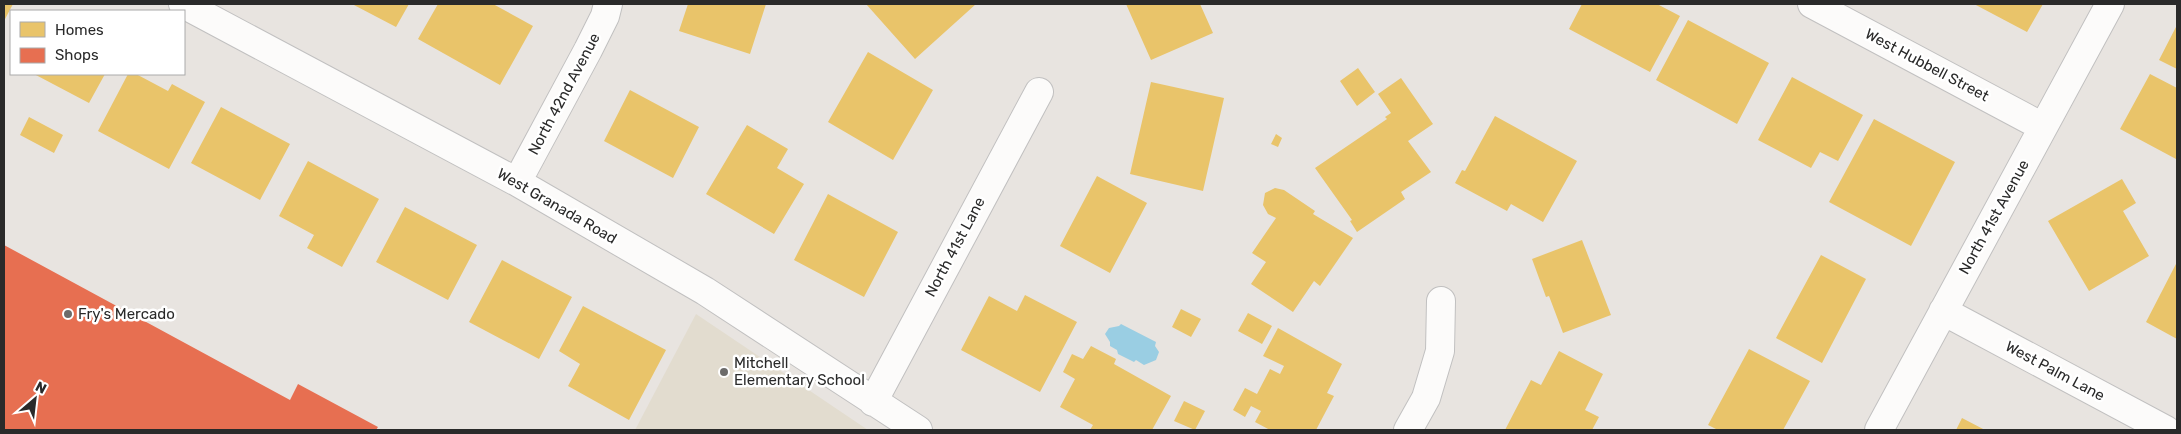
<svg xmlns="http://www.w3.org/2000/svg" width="2181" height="434" viewBox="0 0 2181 434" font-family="Rubik,sans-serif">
	<rect width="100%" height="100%" fill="#e8e4e0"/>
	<path fill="#e2dccf" d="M696,314L868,430H635Z"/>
	<path fill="#9acee3" d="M1121,324L1156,342L1155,346L1159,352L1156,360L1144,365L1136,360L1134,362L1118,354L1117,350L1110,346V342L1105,334L1109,328L1119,326Z"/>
	<path fill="#e9c46a" d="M4,4H13L4,21Z
		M352,4H409L396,27Z
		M438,4H493L533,26L500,85L418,39Z
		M688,4H766L750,54L679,31Z
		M866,4H976L915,59Z
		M1126,4H1200L1213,33L1151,60Z
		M1582,4H1657L1680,16L1650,72L1569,29Z
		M1974,4H2043L2027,32Z
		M1688,20L1769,63L1737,124L1656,80Z
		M2177,25V69L2159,60Z
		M868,52L933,90L893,160L828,122Z
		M1358,68L1375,92L1357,106L1340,81Z
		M34,74H105L89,103Z
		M128,74H136L168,91L172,84L205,102L169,169L98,131Z
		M2150,74L2177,88L2176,159L2120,129Z
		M1792,77L1863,115L1838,161L1820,152L1811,168L1758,140Z
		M1401,78L1433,124L1408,141L1431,172L1401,192L1405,199L1357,232L1350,221L1352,220L1315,168L1387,119L1385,117L1391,113L1378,94Z
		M1151,82L1224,98L1203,191L1130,174Z
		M630,90L699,127L673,178L604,141Z
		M221,107L290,144L260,200L191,163Z
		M1495,116L1577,161L1543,222L1511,204L1507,211L1455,183L1462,170L1465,171Z
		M29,117L63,135L54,153L20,135Z
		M1874,119L1955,162L1911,246L1829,202Z
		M747,125L788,149L777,168L804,184L774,234L706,194Z
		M1276,134L1282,138L1278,147L1271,144Z
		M308,161L379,199L342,267L307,248L314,235L279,216Z
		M1097,176L1147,203L1110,273L1060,246Z
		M2122,179L2136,203L2123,211L2149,256L2089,291L2048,221Z
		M1275,188L1284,190L1315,211L1313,214L1353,238L1320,286L1314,281L1293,312L1251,284L1266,262L1252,253L1276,218L1268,214L1263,205L1265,193Z
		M828,194L898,232L864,297L794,260Z
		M405,207L477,245L448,300L376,262Z
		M1582,240L1611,315L1563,333L1549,296L1546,297L1532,259Z
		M1821,255L1866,279L1822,363L1776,338Z
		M502,260L572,297L539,359L469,322Z
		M2177,262V339L2146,322Z
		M1025,295L1077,322L1040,392L961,350L989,296L1017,311Z
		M583,306L666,350L629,420L568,386L580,364L559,351Z
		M1181,309L1201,319L1191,337L1172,327Z
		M1248,313L1272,326L1262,344L1238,331Z
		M1278,328L1342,364L1327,393L1334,396L1316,430H1270L1255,422L1261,411L1251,406L1245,417L1233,410L1245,388L1257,394L1270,369L1280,374L1284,366L1263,356Z
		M1091,346L1116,359L1114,364L1171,396L1152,430H1090L1093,425L1060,407L1075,379L1063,372L1072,354L1083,359Z
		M1749,349L1810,381L1783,430H1718L1708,425Z
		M1559,351L1603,374L1585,410L1599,417L1592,430H1505L1531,380L1541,385Z
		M1184,401L1205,411L1195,430L1174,421Z
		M1962,418L1985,430H1956Z"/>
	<path fill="#e76f51" d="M4,245L290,400L298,384L378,427L376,430H4Z"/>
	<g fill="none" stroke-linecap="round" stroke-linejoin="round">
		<defs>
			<path id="street" d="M183,4L517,182L705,291L918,430
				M1812,4L2043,127
				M517,182L588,50L605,16L608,4
				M1943,311L2166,430
				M873,402L1039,92
				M1408,430L1426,398L1440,351L1441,301
				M1879,430L2110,4"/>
		</defs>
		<use href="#street" stroke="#c1c0c0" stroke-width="30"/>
		<use href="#street" stroke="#fcfbfa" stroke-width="28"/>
	</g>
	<g fill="#6c6b6a" stroke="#fff" stroke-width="2">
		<circle cx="68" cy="314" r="5"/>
		<circle cx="724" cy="372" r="5"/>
	</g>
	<g text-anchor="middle" stroke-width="5" stroke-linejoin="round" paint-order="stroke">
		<g font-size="15" fill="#2a2a2a" stroke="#fff">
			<text transform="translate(1927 65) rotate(28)" y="5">West Hubbell Street</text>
			<text transform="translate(564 94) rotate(-62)" y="5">North 42nd Avenue</text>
			<text transform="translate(557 206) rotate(30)" y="5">West Granada Road</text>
			<text transform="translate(1994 217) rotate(-61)" y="5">North 41st Avenue</text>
			<text transform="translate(955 247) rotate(-62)" y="5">North 41st Lane</text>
			<text transform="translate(2055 371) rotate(28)" y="5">West Palm Lane</text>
		</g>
		<g font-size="15" fill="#2a2a2a" stroke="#fff" text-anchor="start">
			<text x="78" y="319">Fry's Mercado</text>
			<text x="734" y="368">Mitchell<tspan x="734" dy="17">Elementary School</tspan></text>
		</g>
	</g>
	<rect width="2181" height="434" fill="none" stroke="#2a2a2a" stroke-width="10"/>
	<rect x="10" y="10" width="175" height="65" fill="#ffffff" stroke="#aaaaaa"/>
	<rect x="20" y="22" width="25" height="15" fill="#e9c46a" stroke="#aaaaaa"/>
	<text x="55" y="35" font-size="15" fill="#2a2a2a">Homes</text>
	<rect x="20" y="48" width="25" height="15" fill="#e76f51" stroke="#aaaaaa"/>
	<text x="55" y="60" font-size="15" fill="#2a2a2a">Shops</text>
	<g transform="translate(35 399) rotate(28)" stroke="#ffffff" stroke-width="4" paint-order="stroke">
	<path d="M0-4L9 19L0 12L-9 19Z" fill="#2a2a2a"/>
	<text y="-8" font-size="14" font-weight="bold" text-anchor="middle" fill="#2a2a2a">N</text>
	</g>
</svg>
